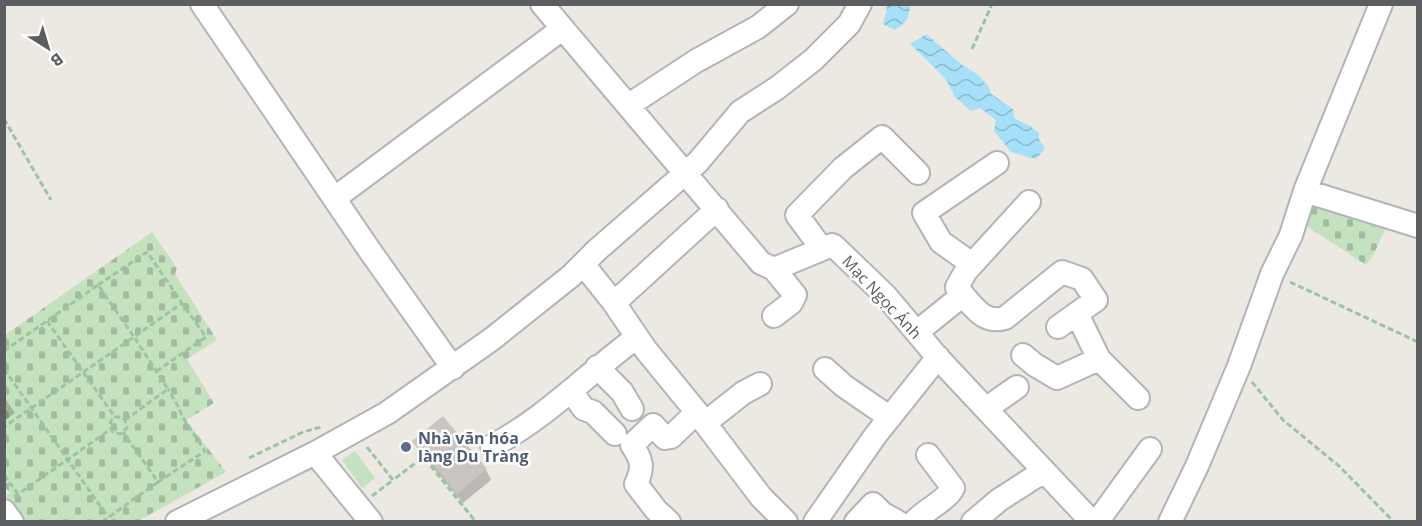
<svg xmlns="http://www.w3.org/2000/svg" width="1422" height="526" viewBox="0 0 1422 526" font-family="'Open Sans',sans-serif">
	<defs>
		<pattern id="cemetery-stones" width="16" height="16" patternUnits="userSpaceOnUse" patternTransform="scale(1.5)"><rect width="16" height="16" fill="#c5e2bf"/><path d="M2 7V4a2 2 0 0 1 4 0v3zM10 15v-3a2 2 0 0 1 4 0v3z" fill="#a3ba9f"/></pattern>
		<pattern id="water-waves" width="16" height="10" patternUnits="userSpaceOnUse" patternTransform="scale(1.5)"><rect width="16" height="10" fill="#a5e0f8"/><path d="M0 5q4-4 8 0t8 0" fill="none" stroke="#89b9cc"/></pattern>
	</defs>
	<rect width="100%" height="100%" fill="#ece8e2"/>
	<path fill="url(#cemetery-stones)" d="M1305,191L1390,218L1373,256L1366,265L1296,219Z
		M152,232L177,268L175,274L217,340L187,359L214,403L186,420L226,472L138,521H5L4,497L10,493L4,486L5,335Z"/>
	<path fill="#c5e2bf" d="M355,451L375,478L362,488L342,460Z"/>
	<path fill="url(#water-waves)" d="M885,5H910C908,20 908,21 895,30L883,24L887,9Z
		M926,34L961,64L977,74L989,87L991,94L1013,109L1014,118L1030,126L1039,133V139L1045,148L1036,159L1011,152L994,131L996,120L980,108L971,111L955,97L947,81L939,72L910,44Z"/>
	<path fill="#0003" d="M4,397L15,413L4,421Z
		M443,418L486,470L491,480L463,503L419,451L414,441Z"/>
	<path fill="#c9c5c0" d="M443,416L487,469L457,494L425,454L423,455L412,441Z"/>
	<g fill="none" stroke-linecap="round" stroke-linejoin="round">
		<defs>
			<path id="minor" d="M202,4L370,251L453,368
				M542,4L761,263L774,269L832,245L834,246L886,296L939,359L1092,522
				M629,105L696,61L758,27L787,4
				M1305,191L1418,226
				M335,198L562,29
				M822,249L797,215L843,168L882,137L918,173
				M583,264L614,303L646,350L695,410L761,497L786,522
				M972,264L941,242L924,213L997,163
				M963,295L957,287L966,271L1029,202
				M614,303L717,209
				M774,316L791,303L795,295L774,269
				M1058,327L1079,312
				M917,332L963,295C975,309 985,324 1005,318L1062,272L1082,279L1096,300L1079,312L1080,320L1099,359L1057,378L1035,365L1023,355
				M1099,359L1138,398
				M597,367L622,392L632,409
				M825,369L844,386L889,417
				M571,391L584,409L593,412L615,434
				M987,408L1017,387
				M705,423L743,393L760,384
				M492,446C546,418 588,373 637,337
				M315,453L371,522
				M4,511L12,522
				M177,522L315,453L387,413L492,339L571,276L597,250L698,162L740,112L777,88L813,60L849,24L860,4
				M669,522L656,510L636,484C644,467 642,460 632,445L653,425L665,438L671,437L697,412
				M815,522L875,436L938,357
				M856,522L873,504L882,513L898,522
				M914,522C925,510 947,500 953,488L928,455
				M973,522L999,500L1044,471
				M1097,522L1150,449
				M1170,522L1197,466L1239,366L1272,274L1291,235L1305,191L1381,4"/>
		</defs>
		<use href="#minor" stroke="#b2b5b8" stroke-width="26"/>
		<path stroke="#9bc5a0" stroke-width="3" stroke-dasharray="6 3" stroke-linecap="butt" d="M972,49L992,4
			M4,119L51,200
			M1290,282L1418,342
			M98,285L147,252L182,303
			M47,321L115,417H121L125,420L127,428L121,434L113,432C109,426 109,421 115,417
			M4,351L98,285L134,337L4,427
			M4,369L108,517
			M1252,382L1283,420L1339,466L1394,522
			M125,420L168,389L134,337L182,303L206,337L157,371
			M367,447L393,480L422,458L430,465L476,522
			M249,458L303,432L321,427
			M4,475L18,494
			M158,482L205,451L182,416L179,408L168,389
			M372,496L393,480
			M14,497L111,429
			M102,522L158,482L123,432"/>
		<use href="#minor" stroke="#fff" stroke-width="22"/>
	</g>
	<circle fill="#5c6f8a" stroke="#fff" stroke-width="2" cx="406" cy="447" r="6"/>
	<g text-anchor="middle" stroke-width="5" stroke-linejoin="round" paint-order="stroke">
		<g font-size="16" fill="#5a5e61" stroke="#fff">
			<text transform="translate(882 297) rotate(47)" y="6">Mạc Ngọc Ánh</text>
		</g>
		<g font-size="16" font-weight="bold" fill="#4e5e75" stroke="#fff" text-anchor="start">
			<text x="418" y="444">Nhà văn hóa<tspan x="418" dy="18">làng Du Tràng</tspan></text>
		</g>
	</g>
	<rect width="1422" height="526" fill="none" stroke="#5a5e61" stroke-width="12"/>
	<g transform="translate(48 48) rotate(143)" stroke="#ffffff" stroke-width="4.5" paint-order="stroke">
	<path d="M0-4.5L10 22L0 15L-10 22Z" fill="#5a5e61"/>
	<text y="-9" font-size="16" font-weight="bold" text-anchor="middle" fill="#5a5e61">B</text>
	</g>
</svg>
